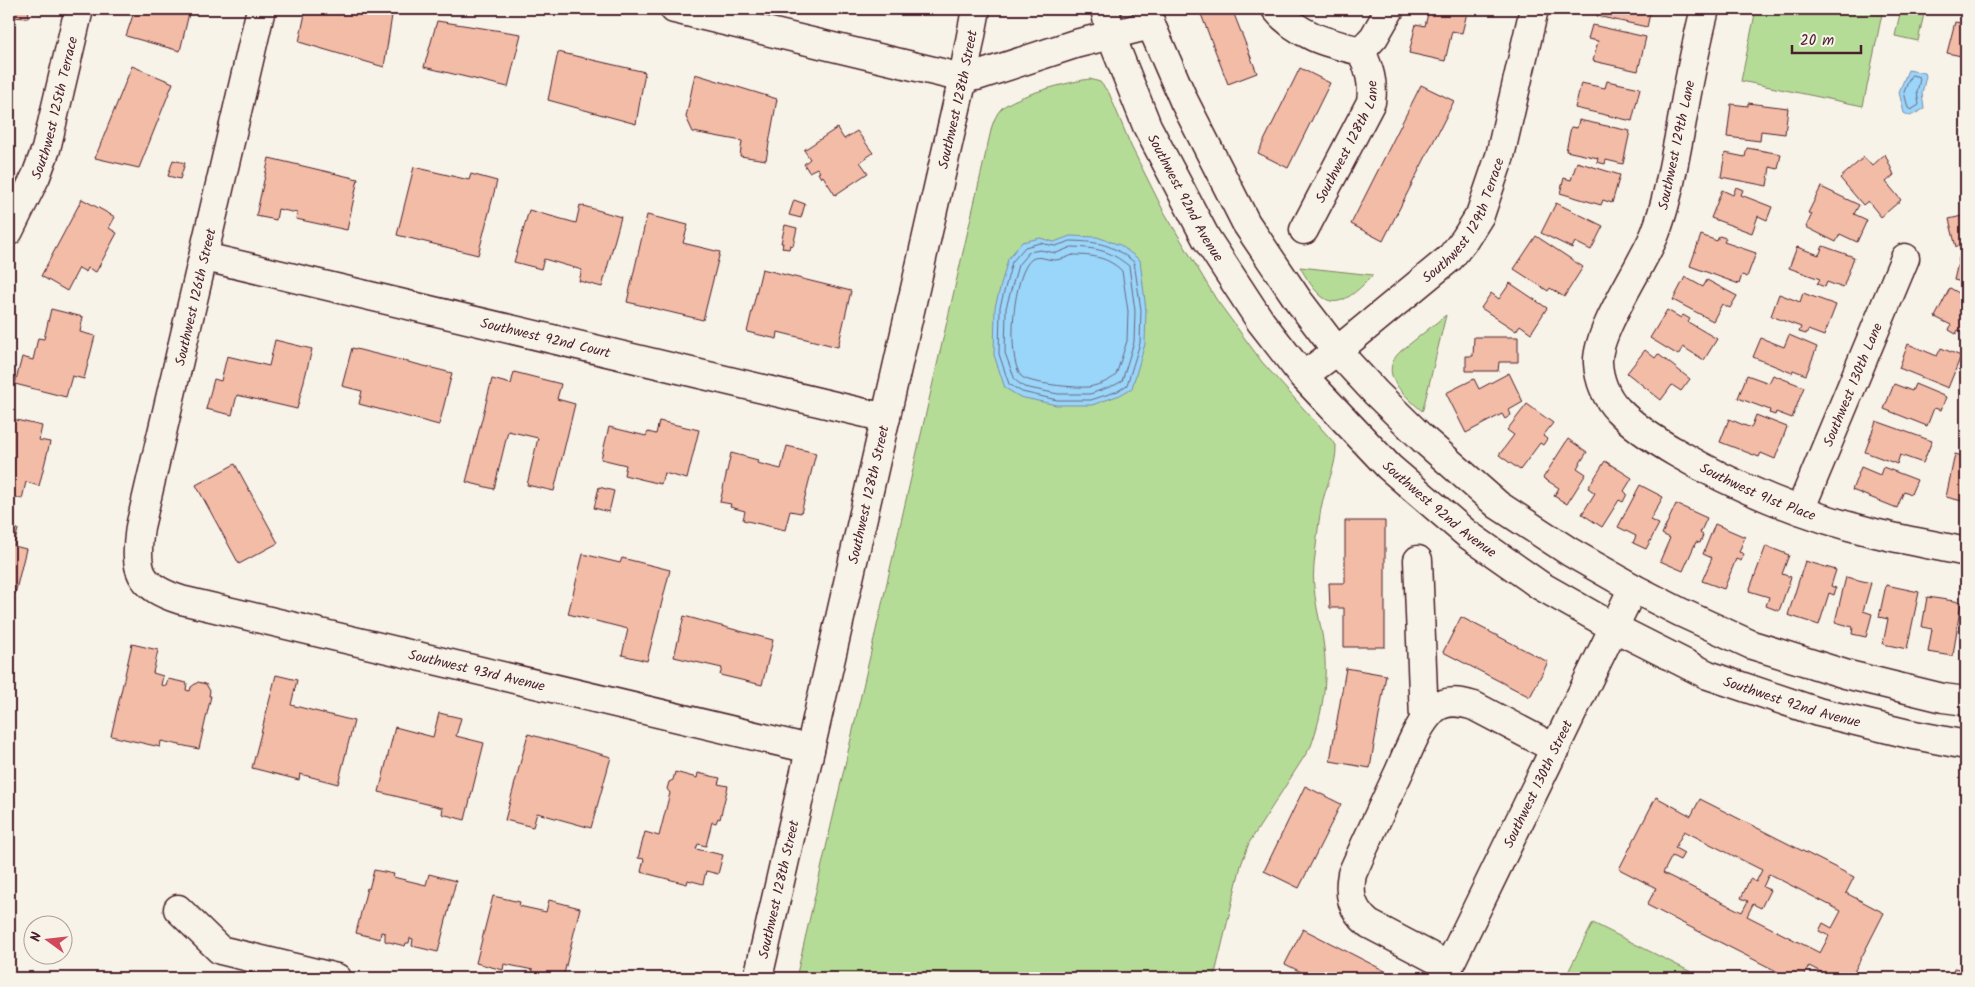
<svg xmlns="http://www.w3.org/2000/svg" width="1975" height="987" viewBox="0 0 1975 987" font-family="Kalam,sans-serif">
	<rect width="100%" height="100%" fill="#f7f3e8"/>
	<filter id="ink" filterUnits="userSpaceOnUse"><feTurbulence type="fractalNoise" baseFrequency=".02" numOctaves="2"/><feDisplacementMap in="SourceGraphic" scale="10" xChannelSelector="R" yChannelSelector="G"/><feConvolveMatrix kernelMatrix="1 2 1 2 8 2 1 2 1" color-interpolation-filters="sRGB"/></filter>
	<g filter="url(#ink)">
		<path fill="#b5dc97" stroke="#807e61" d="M1756,9H1883L1863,106L1741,81Z
			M1901,9H1925L1918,41L1895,36Z
			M1090,79L1100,82L1109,93L1131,146L1163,210L1216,299L1262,362L1336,445C1337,466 1325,487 1321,508C1318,526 1316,546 1314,565C1311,594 1321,620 1324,648C1328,681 1322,715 1311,746L1249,843L1241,865L1214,978H796L992,126C994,120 997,113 1001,109C1013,96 1072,81 1090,79Z
			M1300,267L1373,275C1338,312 1325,311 1300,267Z
			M1446,315L1423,409L1422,411C1405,395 1376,374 1401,351Z
			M1593,923L1703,978H1565Z"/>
		<path fill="#9ad5fa" stroke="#7a8ca7" d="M1908,70L1925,73L1926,76L1922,93L1924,109L1910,116L1904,113L1899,92Z
			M1070,236L1097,237L1120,245L1140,260L1146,310L1145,344L1132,388L1120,395L1092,405H1056L1020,397L1005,388L994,355L995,307L1008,259L1022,242L1040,238L1054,242Z"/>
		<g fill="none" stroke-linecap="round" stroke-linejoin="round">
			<path stroke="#6a687e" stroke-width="1" d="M1912,75L1919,77L1920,79L1917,92L1919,105L1911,110L1908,108L1904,92L1910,77Z
				M1071,241C1100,242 1111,244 1134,262L1141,310L1140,343L1127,385L1118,391L1091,400H1057L1022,392L1009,384L999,354L1000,307L1012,262L1025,247L1040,243L1055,246Z
				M1072,247C1096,248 1109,250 1129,266L1135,311L1134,342L1122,381L1115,385L1090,394H1058L1024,387L1015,380L1005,353L1006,308L1018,265L1029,252L1040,250L1056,253Z
				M1073,255C1092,255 1108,257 1122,271L1128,311L1127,341L1116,375C1110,381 1096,386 1088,387C1077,388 1028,384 1021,376C1006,357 1013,272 1032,259C1039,255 1047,260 1055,260C1061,260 1067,257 1073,255Z"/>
		</g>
		<path fill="#f3bca7" stroke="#4a1f2b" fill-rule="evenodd" d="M9,9H29L28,18L9,17Z
			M135,9H190L180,51L126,36Z
			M306,9H393L384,67L299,42Z
			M873,9H898L897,14Z
			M1199,9H1232L1257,73L1228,84Z
			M1429,9H1468L1462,33L1452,31L1445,61L1409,53L1416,24L1425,26Z
			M1599,9H1651L1647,27L1597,16Z
			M437,21L521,34L508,87L424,67Z
			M1955,22L1966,24V57L1947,53Z
			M1592,25L1646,37L1638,71L1593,61L1598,41L1588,39Z
			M558,52L645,72L636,124L548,100Z
			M132,66L173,83L139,168L95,158Z
			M1300,68L1330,83L1288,168L1258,153Z
			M695,74L777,99L766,160L740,156L742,141L693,132L686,117Z
			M1607,81L1640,88L1632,121L1575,108L1581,83L1605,88Z
			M1421,85L1454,101L1383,241L1351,224Z
			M1748,103L1788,108L1785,134L1761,131L1760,141L1727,137L1731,104L1748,106Z
			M1579,120L1630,131L1623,164L1606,160L1605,164L1597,162L1598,158L1566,151L1571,127L1577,128Z
			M837,128L844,139L857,131L873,153L860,162L868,173L835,195L823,176L821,178L818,173L820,172L817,168L809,172L804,164L810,159L804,150Z
			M1747,148L1781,154L1778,169L1770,167L1767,186L1721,177L1725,153L1745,157Z
			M1885,154L1894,175L1886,182L1901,200L1881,217L1868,201L1863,205L1840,178L1864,157L1872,166Z
			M269,158L358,179L347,230L296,219L297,213L278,209L276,220L256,216Z
			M173,160L185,163L180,179L168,176Z
			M1577,162L1620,175L1612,203L1603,200L1601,205L1560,193L1564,178L1571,180Z
			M414,167L469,180L471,174L497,181L478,255L397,235Z
			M1736,187L1743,190L1741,195L1772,207L1767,220L1758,216L1752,233L1711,218L1722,190L1733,195Z
			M1821,187L1859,205L1854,214L1867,220L1857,242L1840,234L1836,242L1806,227L1812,214L1808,213Z
			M82,199L115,217L109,228L117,233L96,272L88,268L86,272L79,268L67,291L41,276Z
			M794,200L805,204L801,218L789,215Z
			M1556,203L1603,226L1591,250L1575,242L1572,248L1541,233Z
			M580,205L621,217L602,287L579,281L582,270L544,259L541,269L514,262L529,210L576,223Z
			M647,215L688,225L683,243L720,252L703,320L627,302Z
			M1966,215V245L1956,247L1949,219Z
			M785,225L797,228L793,246L790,245L789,249L782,248L783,243H781Z
			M1701,235L1717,241L1719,236L1726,238L1724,242L1756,253L1747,277L1742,275L1739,284L1690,266Z
			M1536,236L1583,267L1564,297L1550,288L1548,291L1514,269Z
			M1823,246L1854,257L1843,288L1827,282L1825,287L1817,284L1820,279L1789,268L1797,247L1819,255Z
			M1960,254L1966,255V283L1954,280Z
			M762,269L851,291L838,347L778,332L777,339L747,332Z
			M1685,277L1703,287L1707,280L1737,296L1730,308L1722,304L1713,321L1673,300Z
			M1510,283L1547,308L1531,333L1520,325L1516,331L1481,308L1491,293L1499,299Z
			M1950,288L1966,297V334L1958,330L1956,334L1949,330L1951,325L1935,317Z
			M1803,293L1836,305L1824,336L1808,330L1806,334L1799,332L1801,327L1771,316L1779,294L1800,302Z
			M51,309L83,317L80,332L95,336L84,379L72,376L66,397L15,384L22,357L33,360L38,338L44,339Z
			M1667,310L1681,318L1683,315L1690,319L1688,322L1717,339L1704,360L1683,347L1678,355L1650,338Z
			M1789,335L1817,347L1806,375L1793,370L1792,373L1753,357L1761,338L1784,347Z
			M1474,337H1518V362H1499L1498,371H1466V356H1473Z
			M275,340L312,349L297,409L237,395L232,415L206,409L214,379L221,381L227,356L269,366Z
			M1908,344L1937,356L1941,348L1961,356L1948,388L1899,368Z
			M352,348L452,373L439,425L359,404L362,391L342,386Z
			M1645,350L1655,358L1658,354L1690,379L1681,391L1672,385L1661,400L1627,373Z
			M514,372L561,384L557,399L575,404L554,491L527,485L538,438L508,431L494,489L466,482L492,379L511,384Z
			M1509,373L1523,402L1509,410L1511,415L1505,419L1502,414L1466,433L1446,393L1474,379L1479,389Z
			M1747,375L1769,383L1773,375L1804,387L1792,418L1776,412L1775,415L1769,413L1770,410L1738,398Z
			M1894,384L1912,391L1915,384L1946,397L1941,410L1934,408L1927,426L1884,409Z
			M1527,404L1553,423L1543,436L1547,439L1543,445L1540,443L1520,470L1499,455L1514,435L1507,430Z
			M1756,415L1787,427L1775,459L1761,453L1759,457L1720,442L1729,419L1751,428Z
			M12,419L42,426L39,440L50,442L39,486L26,482L22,499L9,495V432Z
			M659,421L699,430L687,479L664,473L661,484L624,475L626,465L601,459L609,427L646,436L648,432L656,434Z
			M1876,421L1932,441L1923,463L1900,455L1897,464L1865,452Z
			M1568,439L1587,452L1577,468L1586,474L1567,504L1554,496L1559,488L1543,478Z
			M787,446L816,453L801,513L790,511L785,530L743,520L745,511L730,507L731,504L720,502L731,453L758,460L757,463L781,469Z
			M1955,454L1966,457V502L1946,497Z
			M1605,461L1632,478L1624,491L1627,494L1623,502L1619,500L1602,527L1582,514L1595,493L1588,488Z
			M235,464L278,543L239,564L196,485Z
			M1861,467L1880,475L1883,467L1917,480L1911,494L1904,491L1897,508L1852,490Z
			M1640,485L1663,497L1650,520L1659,524L1646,549L1633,543L1636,536L1618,527Z
			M599,487L614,491L609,512L594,508Z
			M1676,504L1707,518L1700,533L1703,535L1700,543L1696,542L1683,571L1660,561L1670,538L1662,534Z
			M1345,521H1385V647H1344V608H1330L1329,583H1345Z
			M1715,524L1745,537L1739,552L1744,554L1741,561L1736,559L1724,589L1702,581L1712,558L1703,554Z
			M9,527L18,529L14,546L26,549L15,594L9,593Z
			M1766,546L1789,555L1782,574L1791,577L1779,611L1766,606L1769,597L1749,591Z
			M583,554L620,563L622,558L670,570L647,661L622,655L628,629L568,614Z
			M1805,561L1836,570L1831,586L1836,588L1834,595L1829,593L1819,625L1788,615Z
			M1846,577L1871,583L1863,611L1872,614L1866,637L1852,634L1853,627L1835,622Z
			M1886,585L1919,592L1907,649L1883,644L1888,619L1879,617Z
			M1927,597L1961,602L1953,656L1928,652L1932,629L1922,627Z
			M684,616L773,640L762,685L720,675L722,668L674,657Z
			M1461,617L1548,662L1530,697L1443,652Z
			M132,644L158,650L153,673L163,676L161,685L166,686L168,679L187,683L186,690L190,691L191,687L198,682L206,684L210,691L209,696H211L199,749L161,741L160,747L111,736Z
			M1346,668L1386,675L1370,768L1330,761Z
			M276,675L297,680L291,705L354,721L338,784L300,774L299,780L252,768Z
			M439,713L461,718L456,736L484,743L465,820L442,814L443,808L379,792L395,727L433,737Z
			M528,734L611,757L591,828L537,813L533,827L505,820Z
			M675,772L697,778L698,773L720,778L718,784L728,786L720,819L718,818L716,823L712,822L706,846L698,844L696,849L723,855L718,874L706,871L703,884L688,880L687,884L641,872L644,859L638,858L645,832L659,836L670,793L667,789L669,782L673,780Z
			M1305,786L1341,804L1299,888L1264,871Z
			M1656,797L1691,816L1700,799L1854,877L1846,893L1884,913L1851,978H1833L1809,966L1803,978H1790L1647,905L1656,888L1619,869ZM1684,831L1762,870L1756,882L1750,879L1741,898L1748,901L1742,912L1663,873L1672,856L1680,860L1684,853L1675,848ZM1769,874L1841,911L1832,928L1823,923L1819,931L1829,936L1820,953L1747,916L1753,904L1761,908L1770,890L1763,887Z
			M374,870L394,874L393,877L426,885L429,874L456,881L438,952L412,946L413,939L410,938L409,943H406L405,946L385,941V933L381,932L380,939L356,933L367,888L369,889Z
			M493,896L520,902L519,906L546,912L549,900L580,908L563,978H540L532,976L533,970L504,964L503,970L476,963Z
			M1303,929L1389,973L1386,978H1313L1285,964Z
			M1954,968L1966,970V978H1952Z"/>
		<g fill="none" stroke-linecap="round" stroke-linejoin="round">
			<defs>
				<g id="minor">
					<path id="s1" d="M261,9L140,527C134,571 138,586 181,600L810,749"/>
					<path d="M674,9L963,78"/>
					<path d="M1276,9C1298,36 1328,43 1361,51"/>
					<path id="s2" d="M1705,9C1695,49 1687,91 1680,132C1673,166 1668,201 1655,234C1642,266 1596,332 1598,363C1599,380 1606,398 1618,410C1635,428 1656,441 1677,453C1735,487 1805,516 1871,532C1902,540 1935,545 1966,552"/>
					<path d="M1361,51L1374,37L1390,9"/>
					<path id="s3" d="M1304,230L1371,102C1374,83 1369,68 1361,51"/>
					<path id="s4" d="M9,231L36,176L46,149L79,9"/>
					<path id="s5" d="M205,257L886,418"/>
					<path id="s6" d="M1800,510L1905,258"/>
					<path d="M1418,560L1424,720"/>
					<path d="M178,909L220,950L337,978"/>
					<path d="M1449,966L1369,924C1352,910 1348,895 1352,874C1367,840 1383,806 1399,772C1408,752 1417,725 1434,709C1446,699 1461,702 1474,706L1556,749"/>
					<path id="s7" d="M1443,978L1633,588"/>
				</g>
				<g id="tertiary">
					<path id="s8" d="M1105,9L1111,36L1147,126L1206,238L1261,322L1303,376L1389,467L1467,534L1541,586L1615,628L1708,675L1818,712L1909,734L1966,745"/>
					<path d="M1147,9L1151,25L1184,101L1246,223L1298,300L1337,351L1376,393L1423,439L1498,505L1570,552L1633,588L1680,612L1752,645L1845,674L1943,698L1966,701"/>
					<path d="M963,78L977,76L1075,44L1151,25"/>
					<path id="s9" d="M1303,376L1337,351L1450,258L1465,239L1480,215L1500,156L1534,9"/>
					<path id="s10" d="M758,978L963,78L976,9"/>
				</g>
			</defs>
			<use href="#minor" stroke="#4a1f2b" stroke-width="31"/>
			<use href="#tertiary" stroke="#4a1f2b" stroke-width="31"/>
			<use href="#minor" stroke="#f7f3e8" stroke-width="28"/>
			<use href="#tertiary" stroke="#f7f3e8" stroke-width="28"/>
		</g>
	</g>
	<g text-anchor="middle" stroke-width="4.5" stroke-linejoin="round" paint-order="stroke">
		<g font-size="14" fill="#4a1f2b" stroke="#f7f3e8">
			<text dy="5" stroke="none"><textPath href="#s10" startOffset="901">Southwest 128th Street</textPath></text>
			<text dy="5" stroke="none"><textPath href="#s4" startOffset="132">Southwest 125th Terrace</textPath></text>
			<text dy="5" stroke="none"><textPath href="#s3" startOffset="99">Southwest 128th Lane</textPath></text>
			<text transform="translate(1676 145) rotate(-78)" y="5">Southwest 129th Lane</text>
			<text dy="5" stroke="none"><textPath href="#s8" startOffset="206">Southwest 92nd Avenue</textPath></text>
			<text dy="5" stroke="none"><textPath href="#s9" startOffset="228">Southwest 129th Terrace</textPath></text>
			<text transform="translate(195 297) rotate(-77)" y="5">Southwest 126th Street</text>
			<text dy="5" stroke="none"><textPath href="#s5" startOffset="350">Southwest 92nd Court</textPath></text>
			<text dy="5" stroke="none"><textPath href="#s6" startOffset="136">Southwest 130th Lane</textPath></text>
			<text dy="5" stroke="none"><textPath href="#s2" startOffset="588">Southwest 91st Place</textPath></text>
			<text dy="5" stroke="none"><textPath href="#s10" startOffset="496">Southwest 128th Street</textPath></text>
			<text dy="5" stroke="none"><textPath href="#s8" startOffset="611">Southwest 92nd Avenue</textPath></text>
			<text dy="5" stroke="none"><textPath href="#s1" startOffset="932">Southwest 93rd Avenue</textPath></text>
			<text dy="5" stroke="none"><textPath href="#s8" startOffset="1016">Southwest 92nd Avenue</textPath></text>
			<text dy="5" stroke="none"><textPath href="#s7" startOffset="216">Southwest 130th Street</textPath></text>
			<text dy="5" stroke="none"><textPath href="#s10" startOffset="91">Southwest 128th Street</textPath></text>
		</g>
	</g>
	<rect width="1975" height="987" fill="none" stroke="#f7f3e8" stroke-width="30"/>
	<rect x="15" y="15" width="1945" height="957" fill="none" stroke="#4a1f2b" stroke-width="2" filter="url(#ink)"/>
	<g transform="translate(48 940) rotate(285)"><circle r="24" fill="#f7f3e8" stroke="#b29e9c"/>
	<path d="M0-4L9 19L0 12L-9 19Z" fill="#d1495b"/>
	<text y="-8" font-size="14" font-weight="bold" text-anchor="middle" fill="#4a1f2b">N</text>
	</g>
	<path d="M1792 45v8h69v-8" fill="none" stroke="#4a1f2b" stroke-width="2.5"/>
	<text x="1800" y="45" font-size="15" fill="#4a1f2b" stroke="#f7f3e8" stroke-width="4" paint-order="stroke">20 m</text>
</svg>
